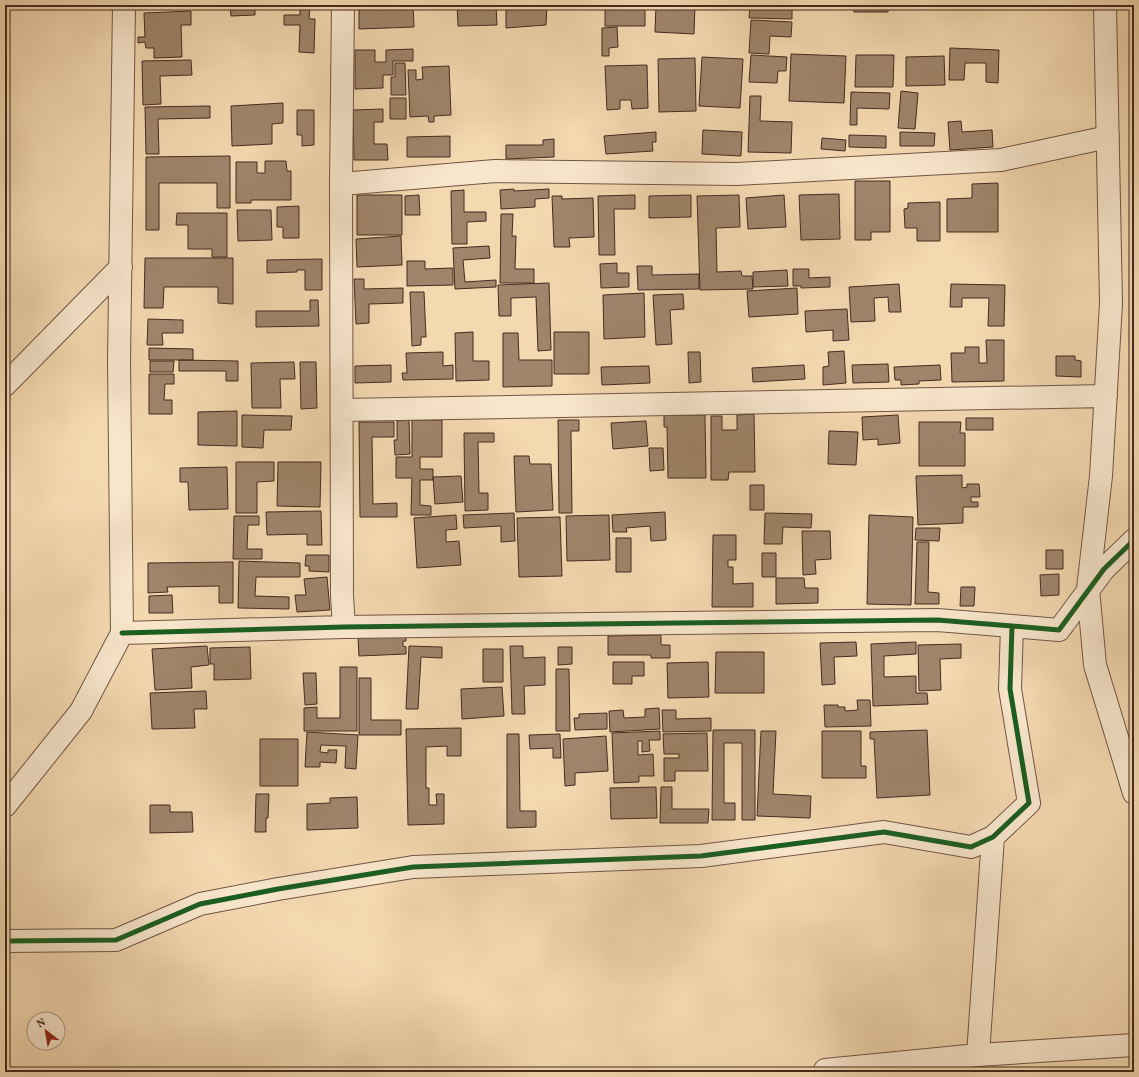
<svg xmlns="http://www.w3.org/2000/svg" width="1139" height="1077" viewBox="0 0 1139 1077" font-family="Vollkorn,serif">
	<rect width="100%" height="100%" fill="#f4d8b0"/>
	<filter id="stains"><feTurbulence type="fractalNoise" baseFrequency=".005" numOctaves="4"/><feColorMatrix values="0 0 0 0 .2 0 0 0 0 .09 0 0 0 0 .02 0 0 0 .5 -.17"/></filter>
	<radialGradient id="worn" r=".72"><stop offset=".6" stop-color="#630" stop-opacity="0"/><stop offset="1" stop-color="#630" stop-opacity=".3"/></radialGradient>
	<path fill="#a0856b" stroke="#452b21" d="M144,5H181L182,7L144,9Z
		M186,5H221V9L185,8Z
		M230,5H255V15L231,16Z
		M300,5H310L309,19H315L314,53L299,52L300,25H284V15H300Z
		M359,5H413L414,27L359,29Z
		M457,5H496L497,25L458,26Z
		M506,5H547L546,25L506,28Z
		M605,5H645V26H605Z
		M656,5H695L694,34L655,32Z
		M750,5H792V19L749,18Z
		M854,5H888V12H854Z
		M191,11V25H181L182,57L154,58V48H146L145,42L138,43V37H145L144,13Z
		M751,20L792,22L791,37L770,36L769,54L749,53Z
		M617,27L618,47L609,48V56H602V28Z
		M950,48L999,50L998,83L986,82V63H965L964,80H949Z
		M413,49V61H393V75H383V88L355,89V50H375V62H386V50Z
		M791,54L846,56L844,103L789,101Z
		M751,55L787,57L786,71H778L777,83L749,82Z
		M856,55H894L893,87H855Z
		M944,56L945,85L906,86V57Z
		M702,57L743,59L740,108L699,106Z
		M695,58L696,111L659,112L658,59Z
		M191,60L192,75L160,76L161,104L143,105L142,61Z
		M395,63H405L406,95H391V77H395Z
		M647,65L648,108L632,109L631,100H620V109L607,110L605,66Z
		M449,66L451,115L434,116V122H429L428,116L410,117L408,70H416V80L423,79L422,67Z
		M901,91L918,93L915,129L898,128Z
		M851,92L890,93L889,109L857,108V125H850Z
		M750,96H761L760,121L792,122L791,153L748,152Z
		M390,98H406V119H390Z
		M283,103V123L272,124V144L232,146L231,106Z
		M210,106V118L158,119L159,154H146L145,107Z
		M383,109V122H374V144H387L388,160H354L353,110Z
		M297,110H314V145L302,146V135H297Z
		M961,121L962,132L992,130L993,147L950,150L948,122Z
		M703,130L742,132L741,156L702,154Z
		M656,132V142H652L653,151L606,154L604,136Z
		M900,132L935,133L934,146H900Z
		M849,135L886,136V148L849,147Z
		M450,136V157H407V137Z
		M822,138L846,140L845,151L821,149Z
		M554,139V157L506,159V145H543V140Z
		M230,156V208H217V183H159V230H146V157Z
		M265,161H286L287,171H291V200H251V203H236V162H257V173H265Z
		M855,181H890V232H871V240H855Z
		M998,183V232H947V199L972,198V184Z
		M514,189V191L549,189V198L535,199V207L501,209L500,190Z
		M464,190V212H486V221L467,222V244H452L451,191Z
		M839,194L840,239L801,240L799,195Z
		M357,195H402V235H357Z
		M419,195L420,215H405V196Z
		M635,195V209H614L615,255H599L598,196Z
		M691,195V217L649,218V196Z
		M739,195L740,227L716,228L717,272L741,271L742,276H752L753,289L700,290L697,196Z
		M784,195L786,227L748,229L746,198Z
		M552,196H562V199L593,198L594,237L569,238L570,247H554Z
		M940,202V241H917V228H905L904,209L908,208V203Z
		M299,206V238H283V227H277V207Z
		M237,210H271L272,240L238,241Z
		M177,213H227V257H212V249H188V225H176Z
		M501,214H513L512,236H516L515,269H534V283H500Z
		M401,236L402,265L357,267L356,239Z
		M489,246L490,258L463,260L465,282L496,280V287L455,289L453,248Z
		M145,258H233V304L218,303V287H164L163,308H144Z
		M322,259V290H305V270H297V272L267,273V260Z
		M407,261H425V269L453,268V285L407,286Z
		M617,263V273H629V287L601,288L600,264Z
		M637,266H652V275L699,274V289L638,290Z
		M793,269H809V278L830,277V287L801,288V286H793Z
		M787,270L788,286L753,287V272Z
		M354,279H364V289L403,288V303L369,304V323L356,324Z
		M549,283L551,350L538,351L536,297L511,298V316H499L498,285Z
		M899,284L901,312H889L888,297L874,298L875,321L851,322L849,287Z
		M951,284L1005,285L1004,326H988L989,298H962V307H950Z
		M797,288L798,314L749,317L747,291Z
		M410,292H424L426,337H421V345L412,346Z
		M644,293L645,337L604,339L603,295Z
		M683,294L684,309L670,310L672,344L656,345L653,295Z
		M310,300H318L319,326L256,327V311H310Z
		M847,309L849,340L833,341V330L806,332L805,311Z
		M148,319L183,320V333H162L163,345H147Z
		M473,332V361H489V380L456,381L455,333Z
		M554,332H589V374H554Z
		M503,333H518L519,360H552V386L503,387Z
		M986,340H1004V381L952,382L951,353H965V347H979V363H987Z
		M149,348L193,349V360H149Z
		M844,351L846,383L823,385V367L829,366L828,352Z
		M443,352V366L453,365V379L403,380L402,373H407L406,353Z
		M688,352H700L701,382L689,383Z
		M1056,356H1075V360L1081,361V377L1056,376Z
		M179,360L238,361V381H226V371H179Z
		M150,361H174L173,372H150Z
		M294,362L295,379H280L281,408H252L251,363Z
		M300,362H316L317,408L301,409Z
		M888,364L889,382L853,383L852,365Z
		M391,365V382L355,383V366Z
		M804,365L805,379L753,382L752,368Z
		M940,365L941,380L919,381V384L901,385V380H895L894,367Z
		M649,366L650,383L602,385L601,367Z
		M149,374H174V384H165L164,400H172V414H149Z
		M237,411V446L198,445V412Z
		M754,414L755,472H729L728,480H711V416H722V430H737V415Z
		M242,415L292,416L291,430H264L263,448L242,447Z
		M664,415H705L706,478H668L667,427H664Z
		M898,415L900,443L878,445V439L863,440L862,417Z
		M966,418H993V430H966Z
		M409,420L410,454L395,455L394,440H397V421Z
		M412,420H442V457H420V469H433V480H420V505L431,506V515H411L412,478H396V457H412Z
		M558,420H579V431H571L572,513H559Z
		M646,421L648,446L613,449L611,423Z
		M359,422H394V437H372L373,504L397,503V517H360Z
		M919,422H961L960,433H965V466H919Z
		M829,431L858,432L856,465L828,464Z
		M464,433H494V442H478L479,493H488V510L465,511Z
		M649,448H663L664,470L650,471Z
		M514,456H529L530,464H551L553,510L516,512Z
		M236,462H274V481L257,482V513H236Z
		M278,462H321L320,507L277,506Z
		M227,467L228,509L189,510L188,482H180V468Z
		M962,475V488L967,487V484H979L980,497H971V502H978V507H963V523L918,525L916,476Z
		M461,476L463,502L435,504L433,477Z
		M750,485H764V510H750Z
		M321,511L322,545H307V534L267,535L266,512Z
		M665,512L666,540L651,541L650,526L626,528L627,532H613L612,515Z
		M514,513L515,541L501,542V526L464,528L463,515Z
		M765,513L812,514L811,528L783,527L782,544H764Z
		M456,515L457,529L446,530V542L459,541L461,565L417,568L414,518Z
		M609,515L610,560L567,561L566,516Z
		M869,515L913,517L911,605L867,604Z
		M234,516H259V525H248L247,549H262V559H233Z
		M560,517L562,576L519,577L517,518Z
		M916,528H940L939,541L915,540Z
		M802,531H830L831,559L815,560L816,574L803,575Z
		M713,535H736V560H728V567H733V584L753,583V607H712Z
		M616,538H631V572H616Z
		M917,542H929L928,592L939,593V604H915Z
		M1046,550H1063V569H1046Z
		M762,553H776V577H762Z
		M306,555H329V572L309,571V566H305Z
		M239,561L300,563V577H256L255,596L289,597V609L238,608Z
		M233,562V603H219V586L167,587L168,592L148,593V563Z
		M1059,574V595L1041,596L1040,575Z
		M327,577L330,610L297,612L295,595H306L304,579Z
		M776,578H804L805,588H818V603L776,604Z
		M961,587H975L974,606H960Z
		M172,595L173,613H149V596Z
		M661,635V645H670V658H651V655H608V636Z
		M406,636V641H403V646L406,647V654L359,656L358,638Z
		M856,642L857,656L834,657L835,684L822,685L820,643Z
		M916,642V654L884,656V677L916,676V693H927L928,704L873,706L871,644Z
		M961,644V658L940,659L941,690L919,691L918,645Z
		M207,646L209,665L191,667L192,688L155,690L152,649Z
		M409,646L442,647V658L421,657L418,709H406Z
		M510,646H523V658L545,657V685L524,686L525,714H512Z
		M250,647L251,679L214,680V664H210V648Z
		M558,647H572V664L558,665Z
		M483,649H503V682H483Z
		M716,652H764V693H715Z
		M613,662H644V676H632V684H613Z
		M708,662L709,697L668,698L667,663Z
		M340,667H357V731H304V708L317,707V718H340Z
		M556,669H569L570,731H556Z
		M303,673H316L317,704L305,705Z
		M359,678H371V720H401V735H359Z
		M502,687L504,716L462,719L461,689Z
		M206,691L207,709H194L195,728L152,729L150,693Z
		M857,700H870L871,726L825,727L824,705H838V707H845V711L858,710Z
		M659,708L660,729L610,732L609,711L623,710L624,718L645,717V709Z
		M662,710H676V719L711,718V731L663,732Z
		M607,713V729L575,730L574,718H579V714Z
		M461,728V756H447V746L426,747V788H429V805H437L436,794H444V824L408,825L406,729Z
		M713,730H755V820H742V743H724V803H735V820H712Z
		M927,730L930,795L877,798L874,739H870V732Z
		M660,731V740H649L650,751L642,752V741H638V755L653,754L654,776H639V782L614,783L612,733Z
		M761,731H776L773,794L811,796L810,818L757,816Z
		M822,731H861V766H866V778H822Z
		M307,732L358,735L356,769L345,768L346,746L321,745L320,752L328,753V750H337L336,763L320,762V767H305Z
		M707,733L708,771H675V781H664V758H679V754H664L663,734Z
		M507,734H519L520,811H536V827L507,828Z
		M560,734L561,758H553V748L530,749L529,735Z
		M606,736L608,771L575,773V785L565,786L563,739Z
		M260,739H298V786H260Z
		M656,787L657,818L611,819L610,788Z
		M661,787H672V809H709L708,823H660Z
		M256,794H269L268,818H266V832H255Z
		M357,797L358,828L307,830V804L330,803V798Z
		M150,805H170V812H192L193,832L150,833Z"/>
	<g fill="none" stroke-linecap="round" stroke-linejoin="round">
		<defs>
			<path id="minor" d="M343,5L341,184L342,595L344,627
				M1105,5L1111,303L1101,476L1088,589L1095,665L1134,793
				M341,184L495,171L737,174L1001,160L1108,137
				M5,385L121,267
				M342,410L1106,396
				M122,633L344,627L937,620L1012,626
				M5,806L81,711L122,633L119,361L124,5
				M5,941L116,940L200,904L278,889L413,867L701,856L884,832L971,847L993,837L1029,803L1010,689L1012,626L1059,630L1104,569L1134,540
				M978,1055L1134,1045
				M825,1072V1070L978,1055L993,837"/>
		</defs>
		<use href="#minor" stroke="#715645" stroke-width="24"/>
		<use href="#minor" stroke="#f8e6cc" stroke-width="22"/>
		<defs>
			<path id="cycleway" d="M122,633L344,627L937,620L1012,626
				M5,941L116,940L200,904L278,889L413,867L701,856L884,832L971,847L993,837L1029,803L1010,689L1012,626L1059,630L1104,569L1134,540"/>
		</defs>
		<use href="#cycleway" stroke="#f8e6cc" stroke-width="8"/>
		<use href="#cycleway" stroke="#1b5e20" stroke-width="5"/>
	</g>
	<rect width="1139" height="1077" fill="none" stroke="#f4d8b0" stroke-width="20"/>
	<rect x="6" y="6" width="1127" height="1065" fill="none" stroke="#452b21" stroke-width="2"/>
	<rect x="10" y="10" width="1119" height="1057" fill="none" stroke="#452b21"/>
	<g transform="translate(46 1031) rotate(329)"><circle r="19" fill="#f8e6cc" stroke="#b09b88"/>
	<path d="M0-3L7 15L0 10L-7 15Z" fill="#8f2418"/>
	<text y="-6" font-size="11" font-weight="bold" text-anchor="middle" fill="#452b21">N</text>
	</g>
	<rect width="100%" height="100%" filter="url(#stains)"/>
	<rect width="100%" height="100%" fill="url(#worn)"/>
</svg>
